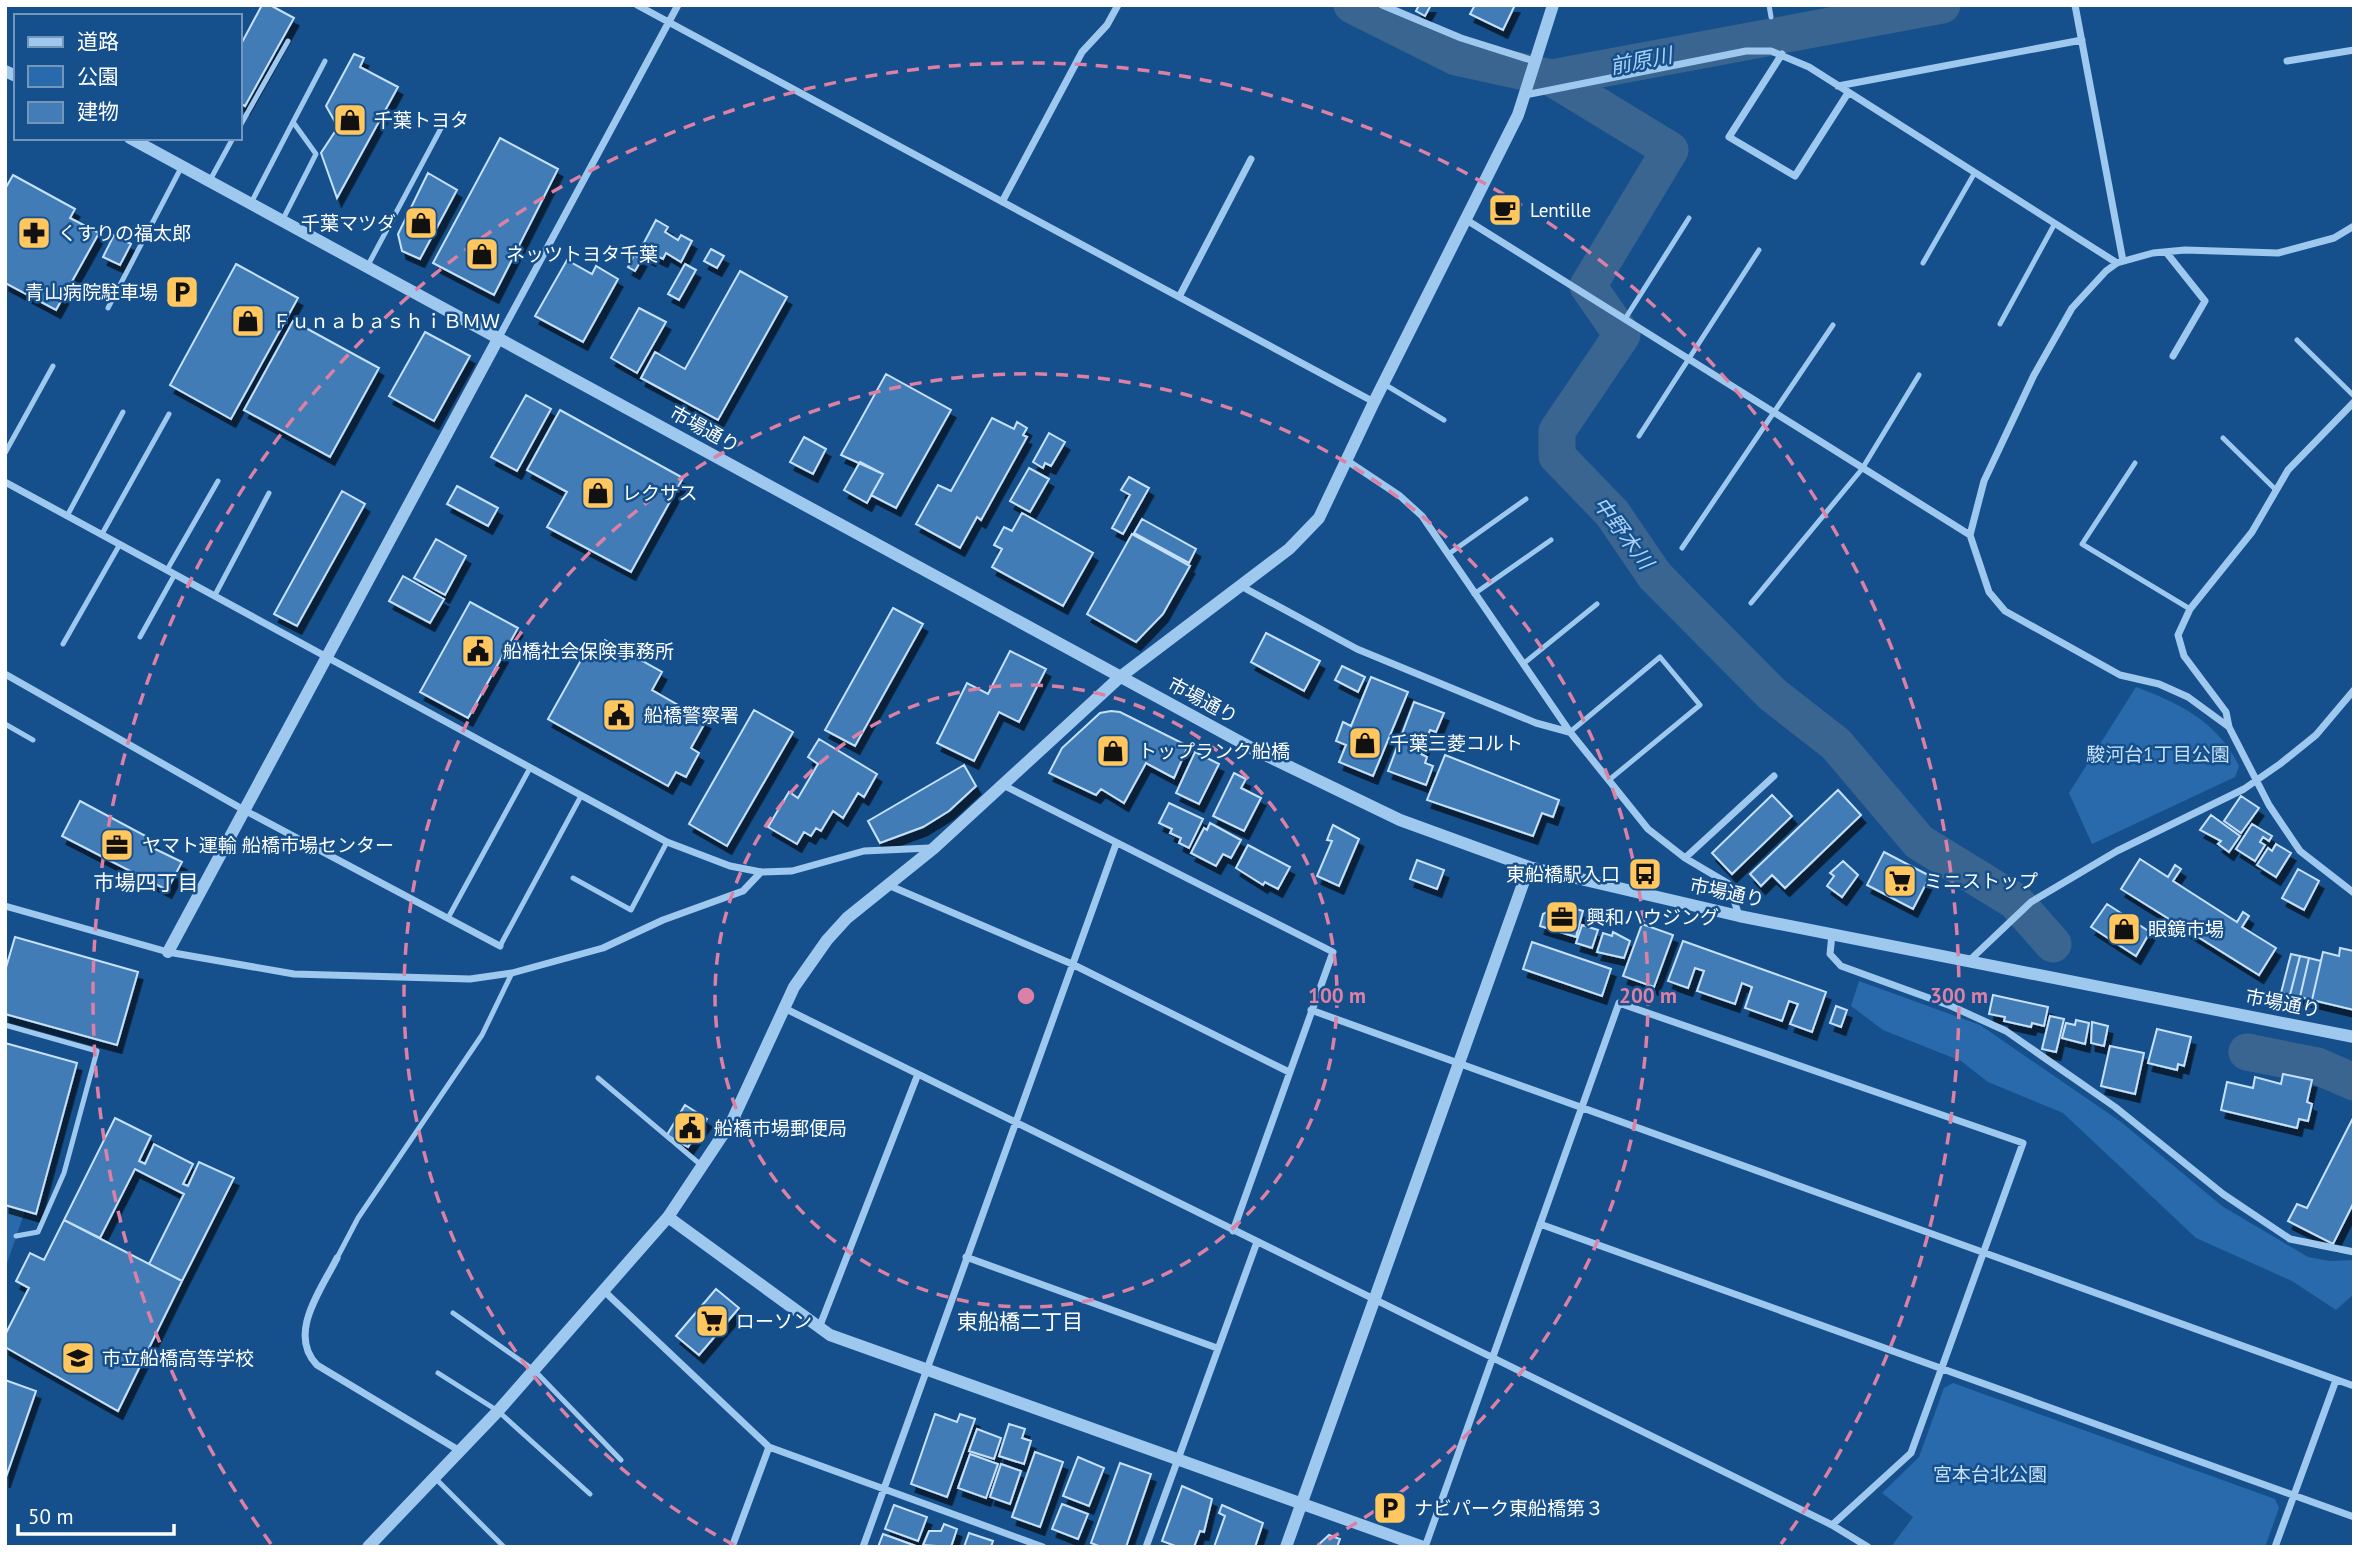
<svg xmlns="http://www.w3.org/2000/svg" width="2359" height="1552" viewBox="0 0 2359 1552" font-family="'PT Sans','Noto Sans JP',sans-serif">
	<defs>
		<filter id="shadow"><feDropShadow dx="4.5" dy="8" stdDeviation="0" flood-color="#0009"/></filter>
	</defs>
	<rect width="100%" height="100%" fill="#16508c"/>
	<path fill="#286aab" d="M2136,687C2179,703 2218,722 2239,766L2235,777L2092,844L2069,793Z
		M1859,981L1980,1025L2121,1122L2222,1206L2308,1257L2330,1261L2354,1260V1294L2336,1310L2292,1281L2196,1238L2063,1113L1988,1082L1961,1061L1883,1030L1851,1006Z
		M5,1205L25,1211L5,1269Z
		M1953,1383L2275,1499L2279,1508L2265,1547H1891L1913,1517L1882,1493L1919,1457L1944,1388Z"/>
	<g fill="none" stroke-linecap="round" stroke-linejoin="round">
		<path stroke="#3a6590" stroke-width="37" d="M1352,5L1456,57L1552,78L1942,5
			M1552,78L1670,150L1588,286L1622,335L1557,431V456L1612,513L1655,576L1772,694L1836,744L1919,842L2015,901L2053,944
			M2247,1052L2317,1066L2354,1082"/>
	</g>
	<path fill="#437cb7" stroke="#c6e1fb" stroke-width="2" filter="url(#shadow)" d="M262,5H270L294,18L245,106L240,103V46Z
		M1419,5H1431L1425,16L1416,11Z
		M1475,5H1515L1503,30L1470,14Z
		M354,54L364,58L360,67L398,87L337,198L321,153L338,127L326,106Z
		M500,138L558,169L494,295L433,263Z
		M428,173L457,190L420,259L402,251L398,234Z
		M13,175L75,209L70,218L99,233L56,310L5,283V189Z
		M656,220L668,227L665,232L678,240L681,235L692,241L681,262L666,253L663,259L653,254L651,258L639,252Z
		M114,235L131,244L120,265L103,257Z
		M711,249L724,256L717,268L704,261Z
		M634,255L642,259L635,271L628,267Z
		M567,260L592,274L596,266L618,279L583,342L535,316Z
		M236,264L298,298L231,419L170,385Z
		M685,264L696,270L679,300L668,294Z
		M740,271L787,297L718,420L641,378L655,352L685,369Z
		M639,308L666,322L637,373L611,358Z
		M293,321L379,368L330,457L244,410Z
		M425,332L470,356L434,421L389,396Z
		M886,374L951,410L896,508L871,495L883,474L841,455Z
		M526,395L551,409L517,471L491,457Z
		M560,410L683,478L631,572L547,527L567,492L527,470Z
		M992,418L1014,429L1017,422L1027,428L1023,435L1027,437L981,520L977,517L960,548L916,524L938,485L951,491Z
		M1049,433L1065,442L1051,466L1045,463L1043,468L1033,462Z
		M804,437L826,449L813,474L790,462Z
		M860,462L883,474L867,503L844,490Z
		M1029,468L1049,479L1030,512L1010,501Z
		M1129,477L1149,488L1123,534L1112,528L1130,495L1121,490Z
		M457,486L498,508L488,526L447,504Z
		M342,491L365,504L297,626L274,614Z
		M1022,513L1093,553L1063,606L992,567L1002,549L994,545L1004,527L1012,531Z
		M1142,519L1196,549L1189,563L1134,533Z
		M1132,534L1190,566L1163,614L1136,642L1087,614Z
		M436,539L466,556L445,595L414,578Z
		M403,576L444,599L430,623L389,601Z
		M470,602L518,628L468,718L420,692Z
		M893,608L923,624L855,746L825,730Z
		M1266,633L1320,661L1304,691L1251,662Z
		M605,640L662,672L652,690L706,721L691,748L699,753L686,777L676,772L668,786L548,719L585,653L595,658Z
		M1010,651L1046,669L1019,722L999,712L974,761L937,743L967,683L988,694Z
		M1342,666L1365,677L1358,692L1335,680Z
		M1371,677L1408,692L1373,776L1339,762L1346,745L1336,741L1343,722L1351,726Z
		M1414,702L1444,713L1436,732L1430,730L1421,754L1427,757L1425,763L1433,766L1426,785L1388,771Z
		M754,710L793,732L727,846L689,824Z
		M1111,711L1120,712L1188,746L1174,778L1146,763L1124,803L1101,789L1096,795L1049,773L1062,748L1100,713Z
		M819,739L877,774L864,797L858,793L843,818L833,811L821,831L816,828L811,836L804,832L797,844L768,827L789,792L798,798L818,764L808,757Z
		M1195,752L1219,764L1199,804L1176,793Z
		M1445,755L1559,800L1553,817L1542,813L1533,836L1427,800Z
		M964,765L976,786L949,811L923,827L880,843L868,821Z
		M1234,773L1246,779L1241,788L1261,798L1244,831L1213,816Z
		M1838,790L1861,815L1785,888L1772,875L1761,886L1750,874Z
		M1772,795L1792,816L1732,874L1712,853Z
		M2241,796L2259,808L2241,833L2224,821Z
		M80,801L155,841L151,847L182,862L167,890L62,836Z
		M1169,803L1203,819L1189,848L1179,843L1181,838L1170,833L1172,829L1159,823Z
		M2211,815L2240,836L2229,852L2218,844L2221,841L2200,830Z
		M1210,823L1241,840L1231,858L1223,854L1216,866L1191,853L1204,828L1207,830Z
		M2252,824L2272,836L2269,841L2263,837L2260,842L2265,845L2255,861L2236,849Z
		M1333,825L1359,839L1339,886L1317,876L1332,841L1327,840Z
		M2276,844L2291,853L2276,877L2257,865L2268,848L2272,851Z
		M1248,845L1290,867L1278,889L1265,882L1263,885L1236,868Z
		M1884,852L1930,876L1913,909L1867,885Z
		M2140,859L2168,877L2175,865L2181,869L2173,881L2237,922L2243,912L2249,916L2242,927L2276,948L2259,975L2121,889Z
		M1417,860L1444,870L1437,889L1410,879Z
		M1843,861L1858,875L1842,897L1827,886L1834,876L1830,873Z
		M2298,869L2319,881L2304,910L2282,898Z
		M2107,904L2150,932L2136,956L2091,927Z
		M1562,905L1583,911L1576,937L1540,926L1543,914Z
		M1642,924L1673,935L1654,987L1623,976Z
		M1582,925L1598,930L1592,948L1576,943Z
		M1613,932L1630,941L1624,958L1597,952L1603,933L1612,936Z
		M15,937L138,972L117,1045L5,1014V971Z
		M1683,941L1826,992L1812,1032L1790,1024L1798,1004L1789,1001L1782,1021L1745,1008L1752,987L1742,983L1735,1004L1697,991L1704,971L1695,968L1688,988L1668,981Z
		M1532,942L1611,969L1602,996L1523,969Z
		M2340,948L2354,951V1010L2312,1000L2323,952L2339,956Z
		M2291,954L2300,956L2290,995L2281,993Z
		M2300,956L2309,958L2300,997L2290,995Z
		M2309,958L2321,961L2312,1000L2300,997Z
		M1993,995L2048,1007L2044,1026L2032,1023L2031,1027L2004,1021L2005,1017L1989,1014Z
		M1836,1006L1847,1010L1841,1027L1830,1023Z
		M2050,1016L2064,1019L2056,1052L2042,1049Z
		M2076,1020L2089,1023L2085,1044L2062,1038L2066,1023L2075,1025Z
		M2092,1022L2108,1026L2104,1046L2091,1043Z
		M2157,1029L2191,1037L2184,1066L2178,1064L2177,1070L2148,1063Z
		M5,1043L77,1063L36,1214L5,1205Z
		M2110,1046L2144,1053L2135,1094L2101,1086Z
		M2283,1074L2312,1080L2307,1102L2312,1104L2308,1121L2299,1119L2297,1128L2221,1110L2227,1082L2253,1088L2255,1077L2281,1084Z
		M685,1105L707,1119L688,1147L667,1135Z
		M115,1118L151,1136L139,1161L145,1164L154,1144L193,1164L183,1184L188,1186L199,1162L234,1178L182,1281L149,1264L184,1194L135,1169L100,1238L64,1220Z
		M2353,1118L2354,1202L2333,1244L2288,1221L2297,1204L2307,1208Z
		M64,1220L182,1281L118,1411L5,1347V1335L29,1288L16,1281L30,1253L44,1260Z
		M716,1289L739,1308L699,1355L676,1336Z
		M5,1380L36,1391L5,1480Z
		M935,1414L957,1422L960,1414L975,1419L947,1497L911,1484Z
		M1009,1424L1025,1429L1022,1438L1031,1441L1024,1464L999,1456Z
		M977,1429L1001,1438L994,1459L969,1451Z
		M1035,1452L1063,1462L1040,1527L1012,1517Z
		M970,1454L998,1464L986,1498L958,1488Z
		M1078,1457L1104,1468L1089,1506L1063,1496Z
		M1120,1463L1151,1474L1126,1547H1101L1091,1543Z
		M1001,1464L1021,1471L1010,1504L990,1497Z
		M1182,1486L1212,1499L1204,1532L1200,1531L1194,1547H1178L1162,1541Z
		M1062,1504L1088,1514L1078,1539L1052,1529Z
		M894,1505L927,1517L918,1541L885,1529Z
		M1222,1505L1263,1523L1255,1547H1214L1225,1516L1219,1513Z
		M944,1524L957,1529L951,1547L923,1545L929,1531H941Z
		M969,1533L993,1541L991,1547H964Z
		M883,1534L916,1546V1547H878Z
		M1329,1535L1340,1539L1337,1547H1316Z"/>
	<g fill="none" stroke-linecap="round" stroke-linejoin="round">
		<path stroke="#9fc8ef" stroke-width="5" d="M1769,5L1771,17
			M293,122L325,61
			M240,126L288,41
			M209,182L233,138
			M251,203L293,122L316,154L282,221
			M1923,263L1974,174
			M367,267L447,117
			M108,308L182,166
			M1625,319L1689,218
			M2000,324L2054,225
			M2297,340L2354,396
			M1384,384L1444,420
			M1639,436L1759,250
			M2223,438L2276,490
			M5,453L53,366
			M2135,463L2082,544L2190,609
			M67,516L123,412
			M102,534L169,414
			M1682,548L1833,325
			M1450,553L1526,499
			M167,570L218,481
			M1474,594L1551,540
			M215,595L269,493
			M1751,603L1862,469L1919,375
			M140,637L175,574
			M63,644L120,544
			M1523,664L1597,604
			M5,724L33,740
			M1570,732L1660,657L1700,705L1609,780
			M573,878L631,910L667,842
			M448,918L530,768
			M500,946L581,796
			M5,1025L97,1051L64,1173L38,1232L16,1236
			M598,1078L701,1165
			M337,1258L358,1218L482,1035L512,973
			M453,1313L534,1370L621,1460
			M438,1373L498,1411L590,1494
			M435,1478L504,1547"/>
		<path stroke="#9fc8ef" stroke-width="7" d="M637,5L1374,402
			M1382,5L1461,38L1534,61
			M2075,5L2123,261
			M1782,54L1729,137L1795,176L1848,93
			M2287,61L2354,50
			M1838,86L2082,40
			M1525,95L1746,51H1771L1809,67L2117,263
			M1002,202L1082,52L1107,25L1118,5
			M1465,219L1970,535
			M2354,226L2334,238L2278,253L2185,250L2153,253L2117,263L2106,271L2072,308L2034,375L1984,481L1970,535L1989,592L2005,611L2120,675L2159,684L2188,697L2229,727L2269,805L2300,851L2354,893
			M2166,252L2205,301L2173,356
			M1179,297L1251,159
			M498,339L678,5
			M1346,460L1400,496L1422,516L1570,732L1648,829L1685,858L1729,884L1739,916
			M5,482L667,842L730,866L761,872L792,871L864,851L930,848
			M1239,585L1357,649L1536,723L1569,732
			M5,674L244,810L500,946
			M2229,727L2226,712L2184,656L2178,635L2190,609L2252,532L2288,470L2354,402
			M1003,785L1333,952L1233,1231
			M1685,858L1774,776
			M888,885L1072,964L1289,1072
			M5,906L168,952L294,974L470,979L512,973L603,948L663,920L743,891L761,872
			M1832,934L1830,954L1841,966L1951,1006L2006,1031L2115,1107L2223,1194L2290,1239L2354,1252
			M1971,959L2031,902L2117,851L2244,789L2280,764L2316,735L2354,690
			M784,1008L1832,1525L1868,1547
			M1311,1010L2354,1386
			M1540,1224L2354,1517
			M966,1257L1217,1348
			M337,1258C321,1290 287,1334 317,1365L460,1451
			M603,1290L769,1447L1043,1547
			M819,1328L918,1074
			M732,1547L769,1447
			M863,1547L1116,844
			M1146,1547L1257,1242
			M1425,1547L1619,1003L2023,1143L1911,1453L1832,1525
			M2275,1547L2336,1380"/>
		<path stroke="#9fc8ef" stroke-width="12" d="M5,71L16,76
			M130,138L1257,751L1400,820L1529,867L1739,916L2354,1037
			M168,952L498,339
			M668,1217L830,1335L1423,1547
			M368,1547L498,1411L668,1217L732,1121L794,987L827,940L847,918L934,848L1120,677L1289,549L1319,518L1374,402L1518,115L1553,5
			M1286,1547L1529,867"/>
	</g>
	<g fill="none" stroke="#dd80a5" stroke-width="3.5" stroke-dasharray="12 9">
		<circle cx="1026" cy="996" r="311"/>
		<path d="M734 1545A622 622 0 1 1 1318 1545"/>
		<path d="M271 1544A933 933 0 1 1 1781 1544"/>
	</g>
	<defs>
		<symbol id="shop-square" viewBox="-11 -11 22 22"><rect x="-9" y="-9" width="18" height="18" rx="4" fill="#ffc75e" stroke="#16508c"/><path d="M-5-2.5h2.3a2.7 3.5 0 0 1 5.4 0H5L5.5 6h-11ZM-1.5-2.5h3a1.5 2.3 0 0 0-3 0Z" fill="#111"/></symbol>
		<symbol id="cafe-square" viewBox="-11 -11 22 22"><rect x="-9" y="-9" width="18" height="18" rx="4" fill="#ffc75e" stroke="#16508c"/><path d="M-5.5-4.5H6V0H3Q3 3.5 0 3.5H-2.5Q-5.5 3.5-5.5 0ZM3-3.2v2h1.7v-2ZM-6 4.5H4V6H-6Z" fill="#111"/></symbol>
		<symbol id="pharmacy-square" viewBox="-11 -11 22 22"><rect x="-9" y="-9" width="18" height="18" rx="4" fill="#ffc75e" stroke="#16508c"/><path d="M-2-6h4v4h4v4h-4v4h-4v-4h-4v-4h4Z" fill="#111"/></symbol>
		<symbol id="parking-square" viewBox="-11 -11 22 22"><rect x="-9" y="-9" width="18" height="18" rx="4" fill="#ffc75e" stroke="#16508c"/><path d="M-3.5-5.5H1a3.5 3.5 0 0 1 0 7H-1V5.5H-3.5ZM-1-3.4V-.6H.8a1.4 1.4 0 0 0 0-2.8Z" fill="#111"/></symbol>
		<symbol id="civic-square" viewBox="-11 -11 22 22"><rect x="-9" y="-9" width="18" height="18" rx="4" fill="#ffc75e" stroke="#16508c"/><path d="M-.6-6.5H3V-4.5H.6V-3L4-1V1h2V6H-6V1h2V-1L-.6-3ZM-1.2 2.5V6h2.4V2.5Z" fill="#111"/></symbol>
		<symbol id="office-square" viewBox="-11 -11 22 22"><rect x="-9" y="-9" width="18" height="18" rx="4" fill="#ffc75e" stroke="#16508c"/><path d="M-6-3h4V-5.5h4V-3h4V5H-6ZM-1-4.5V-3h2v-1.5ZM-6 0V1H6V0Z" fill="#111"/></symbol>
		<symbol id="bus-square" viewBox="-11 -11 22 22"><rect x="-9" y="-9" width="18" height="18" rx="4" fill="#ffc75e" stroke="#16508c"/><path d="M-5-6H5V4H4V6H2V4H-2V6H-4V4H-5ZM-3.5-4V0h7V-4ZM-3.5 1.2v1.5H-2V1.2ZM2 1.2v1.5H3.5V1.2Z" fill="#111"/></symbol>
		<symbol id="supermarket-square" viewBox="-11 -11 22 22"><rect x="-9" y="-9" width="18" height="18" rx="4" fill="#ffc75e" stroke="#16508c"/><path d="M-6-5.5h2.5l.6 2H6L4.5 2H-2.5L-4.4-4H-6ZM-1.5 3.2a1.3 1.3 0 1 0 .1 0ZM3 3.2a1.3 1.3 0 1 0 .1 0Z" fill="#111"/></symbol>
		<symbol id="school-square" viewBox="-11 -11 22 22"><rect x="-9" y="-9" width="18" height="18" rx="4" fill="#ffc75e" stroke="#16508c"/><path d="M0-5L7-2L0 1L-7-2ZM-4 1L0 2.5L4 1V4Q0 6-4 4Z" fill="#111"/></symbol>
	</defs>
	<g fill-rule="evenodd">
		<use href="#shop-square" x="331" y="101" width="38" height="38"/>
		<use href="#cafe-square" x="1486" y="191" width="38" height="38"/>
		<use href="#shop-square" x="402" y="204" width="38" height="38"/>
		<use href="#pharmacy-square" x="15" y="214" width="38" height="38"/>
		<use href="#shop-square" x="463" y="235" width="38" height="38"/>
		<use href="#parking-square" x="163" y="273" width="38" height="38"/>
		<use href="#shop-square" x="229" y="302" width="38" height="38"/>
		<use href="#shop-square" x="579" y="474" width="38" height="38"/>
		<use href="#civic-square" x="459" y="632" width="38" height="38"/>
		<use href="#civic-square" x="600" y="696" width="38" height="38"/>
		<use href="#shop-square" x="1346" y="724" width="38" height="38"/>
		<use href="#shop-square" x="1094" y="732" width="38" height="38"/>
		<use href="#office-square" x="98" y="826" width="38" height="38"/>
		<use href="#bus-square" x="1626" y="855" width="38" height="38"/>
		<use href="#supermarket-square" x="1881" y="862" width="38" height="38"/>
		<use href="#office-square" x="1543" y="898" width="38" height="38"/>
		<use href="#shop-square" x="2105" y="910" width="38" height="38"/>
		<use href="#civic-square" x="671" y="1109" width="38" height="38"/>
		<use href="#supermarket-square" x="693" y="1302" width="38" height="38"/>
		<use href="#school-square" x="59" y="1339" width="38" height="38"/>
		<use href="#parking-square" x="1371" y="1489" width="38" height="38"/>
	</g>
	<g text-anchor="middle" stroke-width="5" stroke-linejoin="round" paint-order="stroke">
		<g font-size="19" fill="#fff" stroke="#16508c" text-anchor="start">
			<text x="374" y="127">千葉トヨタ</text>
			<text x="1530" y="217">Lentille</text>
			<text x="396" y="230" text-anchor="end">千葉マツダ</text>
			<text x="58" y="240">くすりの福太郎</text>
			<text x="506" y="261">ネッツトヨタ千葉</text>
			<text x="158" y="299" text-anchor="end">青山病院駐車場</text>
			<text x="272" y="328">ＦｕｎａｂａｓｈｉＢＭＷ</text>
			<text x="622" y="500">レクサス</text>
			<text x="503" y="658">船橋社会保険事務所</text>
			<text x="644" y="722">船橋警察署</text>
			<text x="1390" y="750">千葉三菱コルト</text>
			<text x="1138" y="758">トップランク船橋</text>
			<text x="142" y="852">ヤマト運輸 船橋市場センター</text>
			<text x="1620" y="881" text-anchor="end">東船橋駅入口</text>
			<text x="1924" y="888">ミニストップ</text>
			<text x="1586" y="924">興和ハウジング</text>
			<text x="2148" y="936">眼鏡市場</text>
			<text x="714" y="1135">船橋市場郵便局</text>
			<text x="736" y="1328">ローソン</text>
			<text x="102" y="1365">市立船橋高等学校</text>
			<text x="1414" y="1515">ナビパーク東船橋第３</text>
		</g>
		<g font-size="19" fill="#fff" stroke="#16508c">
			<text transform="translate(705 429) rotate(29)" y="7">市場通り</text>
			<text transform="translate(1203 700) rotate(28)" y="7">市場通り</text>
			<text transform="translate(1727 892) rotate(12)" y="7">市場通り</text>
			<text transform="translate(2283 1003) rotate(11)" y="7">市場通り</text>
		</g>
		<g font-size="19" fill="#c6e1fb" stroke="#16508c">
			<text x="2158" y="761">駿河台1丁目公園</text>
			<text x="1990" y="1481">宮本台北公園</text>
		</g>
		<g font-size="21" font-style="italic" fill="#abd2f6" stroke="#16508c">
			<text transform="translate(1641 61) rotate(-11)" y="7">前原川</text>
			<text transform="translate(1623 533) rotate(53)" y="7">中野木川</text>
		</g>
		<g font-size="21" fill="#fff" stroke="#16508c">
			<text x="146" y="890">市場四丁目</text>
			<text x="1020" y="1329">東船橋二丁目</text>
		</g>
	</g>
	<circle cx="1026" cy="996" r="10" fill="#dd80a5" stroke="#16508c" stroke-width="3.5"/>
	<g font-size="21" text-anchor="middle" font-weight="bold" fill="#dd80a5" stroke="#16508c" stroke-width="5" stroke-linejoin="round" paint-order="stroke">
		<text x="1337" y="1003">100 m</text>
		<text x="1648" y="1003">200 m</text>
		<text x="1959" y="1003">300 m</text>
	</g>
	<rect width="2359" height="1552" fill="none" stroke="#ffffff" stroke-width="14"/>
	<rect x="14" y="14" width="228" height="126" fill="#16508c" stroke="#7396ba" stroke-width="2"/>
	<rect x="28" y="37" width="35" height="10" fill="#9fc8ef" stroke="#7396ba" stroke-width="2"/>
	<text x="77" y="49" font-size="21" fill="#ffffff">道路</text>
	<rect x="28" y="66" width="35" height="21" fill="#286aab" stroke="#7396ba" stroke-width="2"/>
	<text x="77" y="84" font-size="21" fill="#ffffff">公園</text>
	<rect x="28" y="102" width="35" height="21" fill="#437cb7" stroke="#7396ba" stroke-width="2"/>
	<text x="77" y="119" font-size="21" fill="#ffffff">建物</text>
	<path d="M18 1524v10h156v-10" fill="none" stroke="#ffffff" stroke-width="3.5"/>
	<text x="28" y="1524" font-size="21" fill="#ffffff" stroke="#16508c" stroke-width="5" paint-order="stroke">50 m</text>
</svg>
